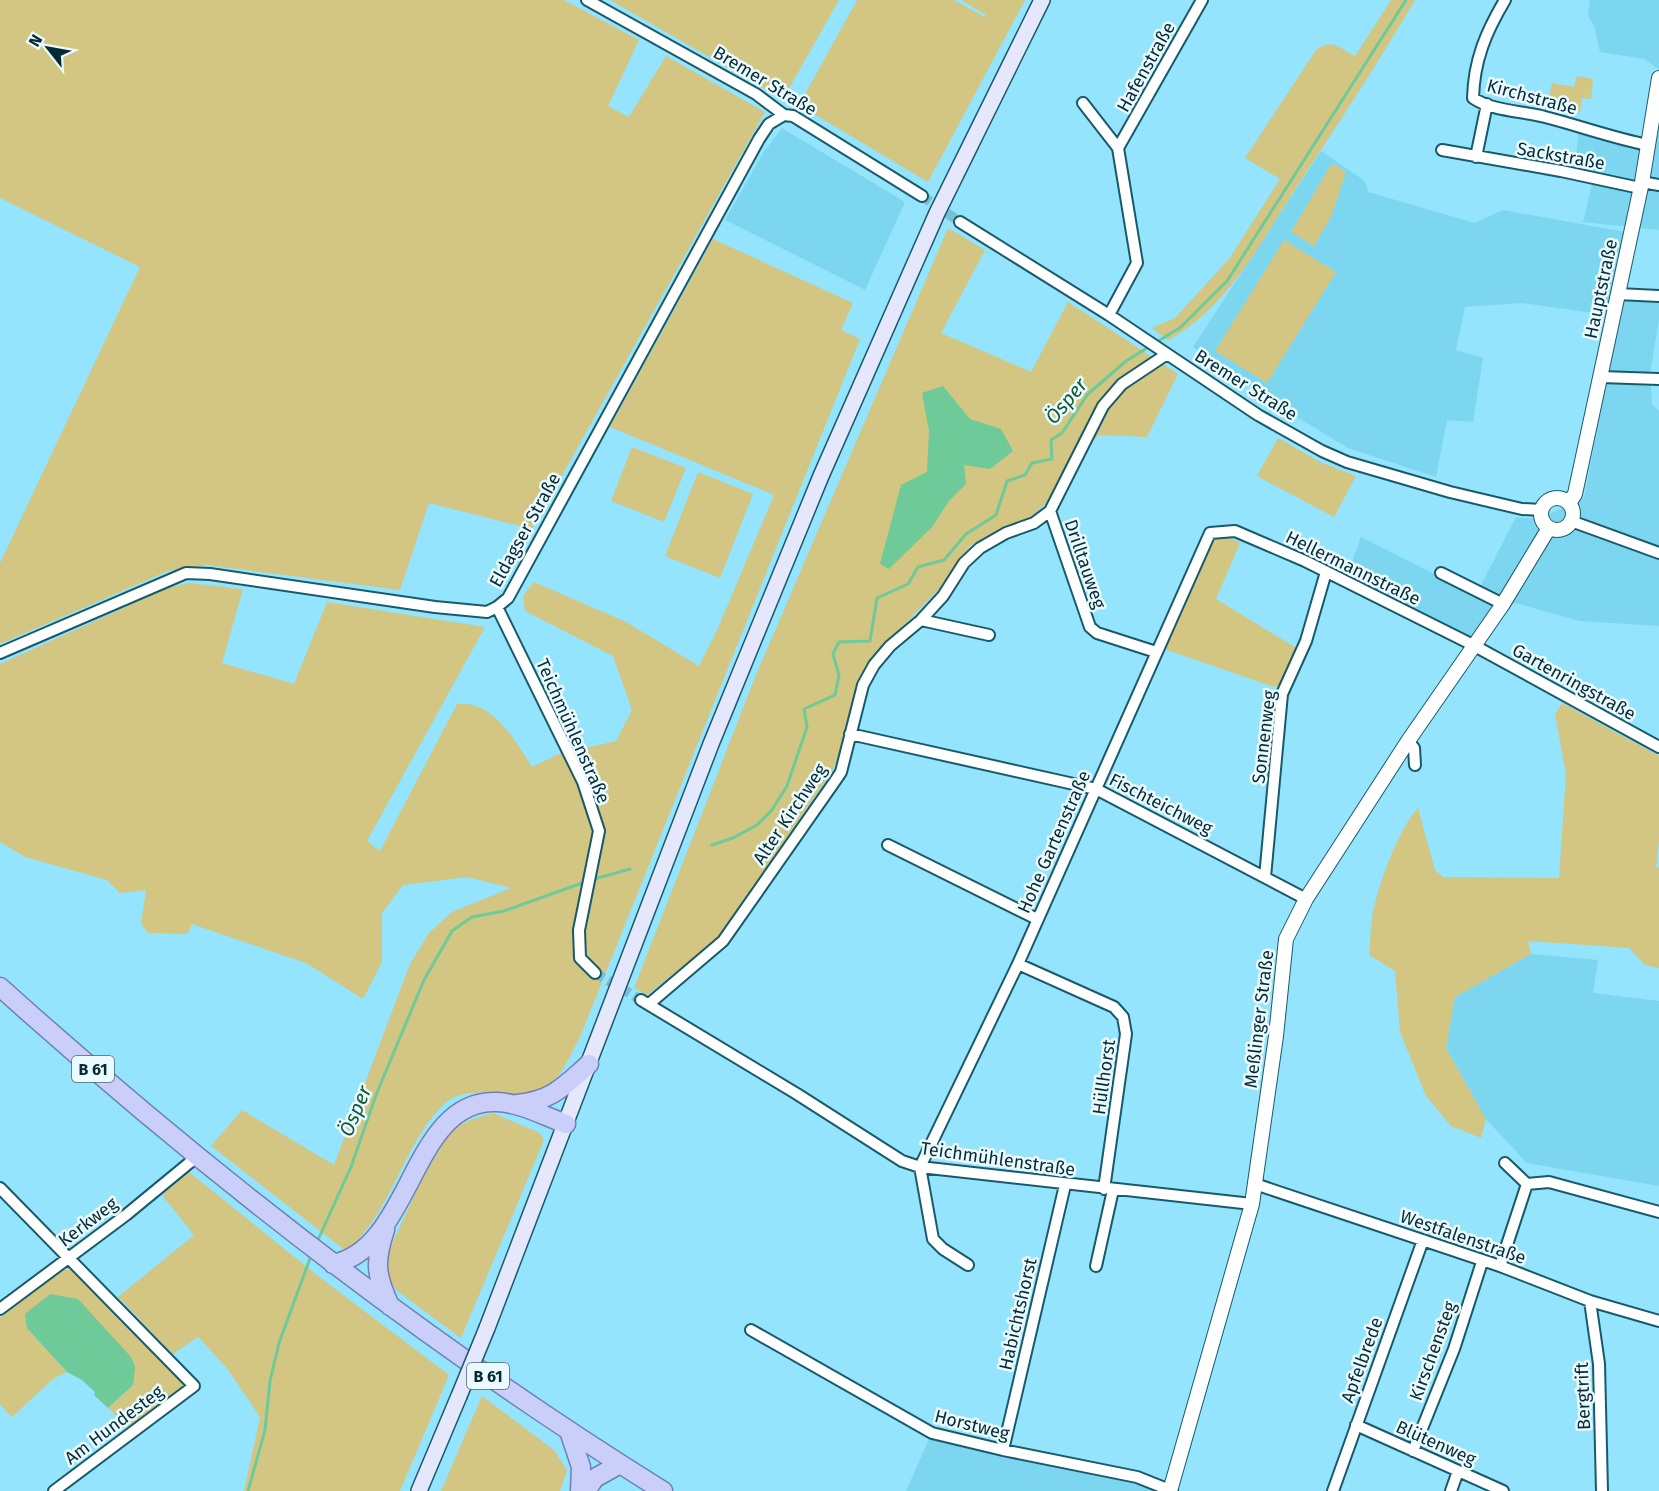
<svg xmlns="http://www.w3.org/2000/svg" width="1659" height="1491" viewBox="0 0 1659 1491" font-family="'Fira Sans',sans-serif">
	<rect width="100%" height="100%" fill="#93e4fc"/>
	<path fill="#7cd6f0" d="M1590,0H1659V69L1644,59L1600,52L1595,29L1588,15Z
		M1659,109V230L1583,222L1595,171L1576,154L1579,132L1652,152Z
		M782,128L905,202L865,290L725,220L763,153Z
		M1321,151L1365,181L1368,192L1475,223L1503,210L1625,232L1608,315L1522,303L1465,307L1456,350L1483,358L1473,422L1447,420L1436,477L1348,448L1274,403L1193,347Z
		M1623,297L1659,298V320L1650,374L1652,404L1659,411V626L1579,621L1516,603L1495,606L1473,636H1463L1346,577L1361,537L1476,595L1516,517L1538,519L1584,498Z
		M1531,954L1598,960L1593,993L1659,1001V1186L1527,1163L1486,1119L1446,1048L1455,997Z
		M930,1437L1142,1481L1156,1491H906Z"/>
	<path fill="#d2c682" d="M0,0H564L639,40L608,106L629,117L666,56L765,112L532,529L429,503L400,590L207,565L168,571L0,644V563L140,267L0,198Z
		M610,0H839L783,99Z
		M857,0H954L985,17L986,15L961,0H1025L928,182L799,105Z
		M1391,0H1415C1378,63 1338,124 1298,185C1261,241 1229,307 1168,340L1152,328L1175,318L1229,259L1280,179L1245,158L1316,50C1331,38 1340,48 1355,56Z
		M1577,76L1593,79L1591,99L1582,98L1580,112L1548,101L1552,83L1574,87Z
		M1332,163L1346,172L1331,217L1314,246L1291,232Z
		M948,228L985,250L941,333L1031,372L1068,302L1178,374L1147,437L1100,435L1074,455L1045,504L1028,520L1008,526L970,546L941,587L882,648L858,684L841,752L831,773L718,939L647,995L634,988L756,675Z
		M713,239L853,303L841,330L860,339L580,1037C571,1053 563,1075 548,1087C521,1109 471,1076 442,1106C402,1147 391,1214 346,1251L211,1146L242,1110L334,1165L410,964L429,933L452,912L511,888L467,877L403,885L382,913V962L363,999L306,963L192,924L187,934L148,933L141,923L146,890L120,893L107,880L25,857L0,842V664L168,588L188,583L243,589L222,663L294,684L327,602L485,627L367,841L380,851L457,704C494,701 515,740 532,767L559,754L616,741L632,710L613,656L525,611L523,596L534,582L626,622L699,666L718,628L774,495L610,427Z
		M1284,240L1336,272L1267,383L1215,351Z
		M1278,438L1320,462L1356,476L1334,517L1257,476Z
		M632,447L686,468L664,522L611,501Z
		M698,472L753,494L720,578L665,556Z
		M1223,534L1240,543L1216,599L1298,649L1282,684L1274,687L1167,650L1164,646L1213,537Z
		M1562,703L1659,756V841L1656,867L1659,868V968L1645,965L1629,948L1528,941L1531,954L1455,997L1446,1048L1486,1119L1481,1138L1451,1126L1426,1096L1400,1032L1395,971L1369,955C1371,941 1370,926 1373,912C1379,883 1398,830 1418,808L1435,870L1443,877L1559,878L1566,774L1555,714Z
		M493,1113L540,1133L544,1140L461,1338L396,1290L387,1275L385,1259L422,1179L451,1131L470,1120Z
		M189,1172L318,1276L449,1375L400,1491H244L260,1417L227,1368L198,1337L173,1354L118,1297L194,1235L162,1195Z
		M62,1269L77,1271L184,1381L185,1387L130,1428L108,1408L123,1395L27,1328L67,1372L53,1379L12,1417L0,1404V1318Z
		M482,1396L554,1450L567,1470L560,1491H441Z"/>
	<path fill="#6eca99" d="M943,386L970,419L1001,429L1013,451L990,469L964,465L966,484L949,501L932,527L889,569L880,564L901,485L927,472L929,431L922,393Z
		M50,1294L78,1299L131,1357L135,1367L133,1385L108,1408L94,1395L95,1392L82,1380L67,1372L27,1328L25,1314Z"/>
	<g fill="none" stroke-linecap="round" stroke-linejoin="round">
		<path stroke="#6eca99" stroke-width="3" d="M712,845L733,838L757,825L772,810L787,786L807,727L804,709L835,695L839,675L833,654L839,642L870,641L877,598L908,584L918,567L944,560L966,534L996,515L1007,481L1025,475L1032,463L1052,459L1051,440L1062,433L1087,395L1126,361L1181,327L1227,281L1406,0
			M591,880L630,869
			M317,1242L351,1167L376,1095L424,980L452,931L472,917L504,911L585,882
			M248,1491L265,1430L270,1381L279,1343L312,1253"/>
		<path stroke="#77bfd4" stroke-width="10" stroke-dasharray="10 5" stroke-linecap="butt" d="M922,196L960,222
			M595,973L641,1000"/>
		<defs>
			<path id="minor" d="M587,0L756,94L784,115L793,116L922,196
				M1505,0C1486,32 1474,60 1473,98C1492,111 1522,111 1545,117C1580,126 1613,138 1648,145
				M1083,103L1118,148
				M1442,150L1561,171L1640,188
				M1476,157L1487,104
				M1642,182L1659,185
				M960,222L1109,315L1258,415L1322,451L1347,462L1450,492L1522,509L1542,510
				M1618,294L1659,296
				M1109,315L1137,263L1118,148L1202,0
				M1601,377L1659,379
				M1050,511L1090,627L1097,633L1156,652
				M1571,521L1659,553
				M1441,573L1503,604
				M497,607L583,782L599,831L579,930L580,958L595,973
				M921,620L989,635
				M0,653L186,573L210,574L435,607L487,612L497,607L508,598L759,139L769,124L784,115
				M850,734L1096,789L1306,899
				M1408,741L1414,748L1415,765
				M888,845L1037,919
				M1265,877L1282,694L1306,641L1326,572
				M1018,964L1114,1007L1123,1017L1126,1034L1104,1189
				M641,1000L797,1094L902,1161L920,1167L1252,1204
				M649,1004L723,941L835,781L841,772L863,685L874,665L890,646L921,620L943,596L964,563L980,548L1006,533L1034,523L1050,511L1103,406L1122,384L1167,354
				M1505,1163L1527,1184L1549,1182L1659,1212
				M920,1167L1018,964L1210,533L1235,531L1305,561L1473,645L1659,747
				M920,1167L933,1239L943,1249L968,1265
				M1255,1184L1500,1266L1590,1301L1659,1321
				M0,1188L194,1386L54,1491
				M1096,1266L1113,1190
				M1500,1266L1527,1184
				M1590,1301L1599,1364L1602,1491
				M0,1309L126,1215L194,1159
				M751,1330L932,1433L1003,1450L1137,1477L1172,1491
				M1356,1425L1503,1491
				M1003,1450L1065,1185
				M1413,1451L1454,1349L1482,1262
				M1333,1491L1423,1240
				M1451,1491L1458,1471"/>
			<path id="tertiary" d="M1541 514a16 16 0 1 1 32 0a16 16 0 1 1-32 0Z
				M1569,503L1575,494L1642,182L1659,78
				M1170,1491L1252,1204L1276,1036L1286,939L1306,899L1408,741L1503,604L1549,528"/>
			<path id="secondary" d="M487,1328L711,744L821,476L937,213L1042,0
				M419,1491L459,1396"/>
			<path id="primary" d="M0,987C207,1173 427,1344 663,1491
				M517,1104C552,1101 564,1086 589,1064
				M385,1230C374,1263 376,1275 390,1306
				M333,1264C413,1248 411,1098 497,1102C521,1103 544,1116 566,1124
				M569,1431L581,1467L580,1491
				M586,1491L595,1478L620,1464"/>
		</defs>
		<use href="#minor" stroke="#195a6a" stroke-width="14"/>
		<use href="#tertiary" stroke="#195a6a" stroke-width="16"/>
		<use href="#secondary" stroke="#195a6a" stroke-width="18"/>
		<use href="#primary" stroke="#6f81b2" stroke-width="21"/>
		<use href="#minor" stroke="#fff" stroke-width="10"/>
		<use href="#tertiary" stroke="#fff" stroke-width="14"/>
		<use href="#secondary" stroke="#e5e7fc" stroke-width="15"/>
		<use href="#primary" stroke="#cacffa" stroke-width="18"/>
		<defs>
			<path id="secondary-bridge" d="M459,1396L487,1328"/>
		</defs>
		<use href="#secondary-bridge" stroke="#195a6a" stroke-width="18" stroke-linecap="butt"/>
		<use href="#secondary-bridge" stroke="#e5e7fc" stroke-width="15"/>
	</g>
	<g text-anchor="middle" stroke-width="5" stroke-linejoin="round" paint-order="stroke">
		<g fill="#ebfaff" stroke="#4b6971" stroke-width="1.5">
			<rect x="72" y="1056" width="42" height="26" rx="4.5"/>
			<rect x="467" y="1363" width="42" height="26" rx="4.5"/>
		</g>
		<g font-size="16" font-weight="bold" fill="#072b34">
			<text x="93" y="1075">B 61</text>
			<text x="488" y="1382">B 61</text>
		</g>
		<g font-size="18" fill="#072b34" stroke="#ebfaff">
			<text transform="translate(1146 67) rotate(-61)" y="6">Hafenstraße</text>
			<text transform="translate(765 81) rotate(31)" y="6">Bremer Straße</text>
			<text transform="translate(1532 97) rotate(15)" y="6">Kirchstraße</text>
			<text transform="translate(1561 156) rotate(10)" y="6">Sackstraße</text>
			<text transform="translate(1601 289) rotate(-78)" y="6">Hauptstraße</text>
			<text transform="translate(1246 385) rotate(32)" y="6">Bremer Straße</text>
			<text transform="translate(525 530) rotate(-61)" y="6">Eldagser Straße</text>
			<text transform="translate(1085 564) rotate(71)" y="6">Drilltauweg</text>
			<text transform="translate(1353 568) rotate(26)" y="6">Hellermannstraße</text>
			<text transform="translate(1574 682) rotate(29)" y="6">Gartenringstraße</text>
			<text transform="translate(573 731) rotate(66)" y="6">Teichmühlenstraße</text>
			<text transform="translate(1264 737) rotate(-83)" y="6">Sonnenweg</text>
			<text transform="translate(1161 804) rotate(27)" y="6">Fischteichweg</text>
			<text transform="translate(790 814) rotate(-56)" y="6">Alter Kirchweg</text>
			<text transform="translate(1054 842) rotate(-66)" y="6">Hohe Gartenstraße</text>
			<text transform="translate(1259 1019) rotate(-83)" y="6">Meßlinger Straße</text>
			<text transform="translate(1104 1077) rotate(-82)" y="6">Hüllhorst</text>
			<text transform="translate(998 1159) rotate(8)" y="6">Teichmühlenstraße</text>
			<text transform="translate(88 1222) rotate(-37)" y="6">Kerkweg</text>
			<text transform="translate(1463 1237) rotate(19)" y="6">Westfalenstraße</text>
			<text transform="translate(1018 1314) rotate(-77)" y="6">Habichtshorst</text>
			<text transform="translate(1433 1351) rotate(-70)" y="6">Kirschensteg</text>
			<text transform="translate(1362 1360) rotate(-70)" y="6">Apfelbrede</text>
			<text transform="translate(1583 1396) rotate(-92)" y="6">Bergtrift</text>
			<text transform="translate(114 1425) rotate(-37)" y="6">Am Hundesteg</text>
			<text transform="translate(972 1425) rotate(14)" y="6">Horstweg</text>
			<text transform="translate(1436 1443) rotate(24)" y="6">Blütenweg</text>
		</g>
		<g font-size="20" font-style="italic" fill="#125939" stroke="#ebfaff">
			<text transform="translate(1066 401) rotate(-50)" y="7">Ösper</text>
			<text transform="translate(355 1111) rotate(-67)" y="7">Ösper</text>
		</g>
	</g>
	<g transform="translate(48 48) rotate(301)" stroke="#ebfaff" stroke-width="4.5" paint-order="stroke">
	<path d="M0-4.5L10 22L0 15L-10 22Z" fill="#072b34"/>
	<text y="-9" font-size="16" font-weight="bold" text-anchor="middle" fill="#072b34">N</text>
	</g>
</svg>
